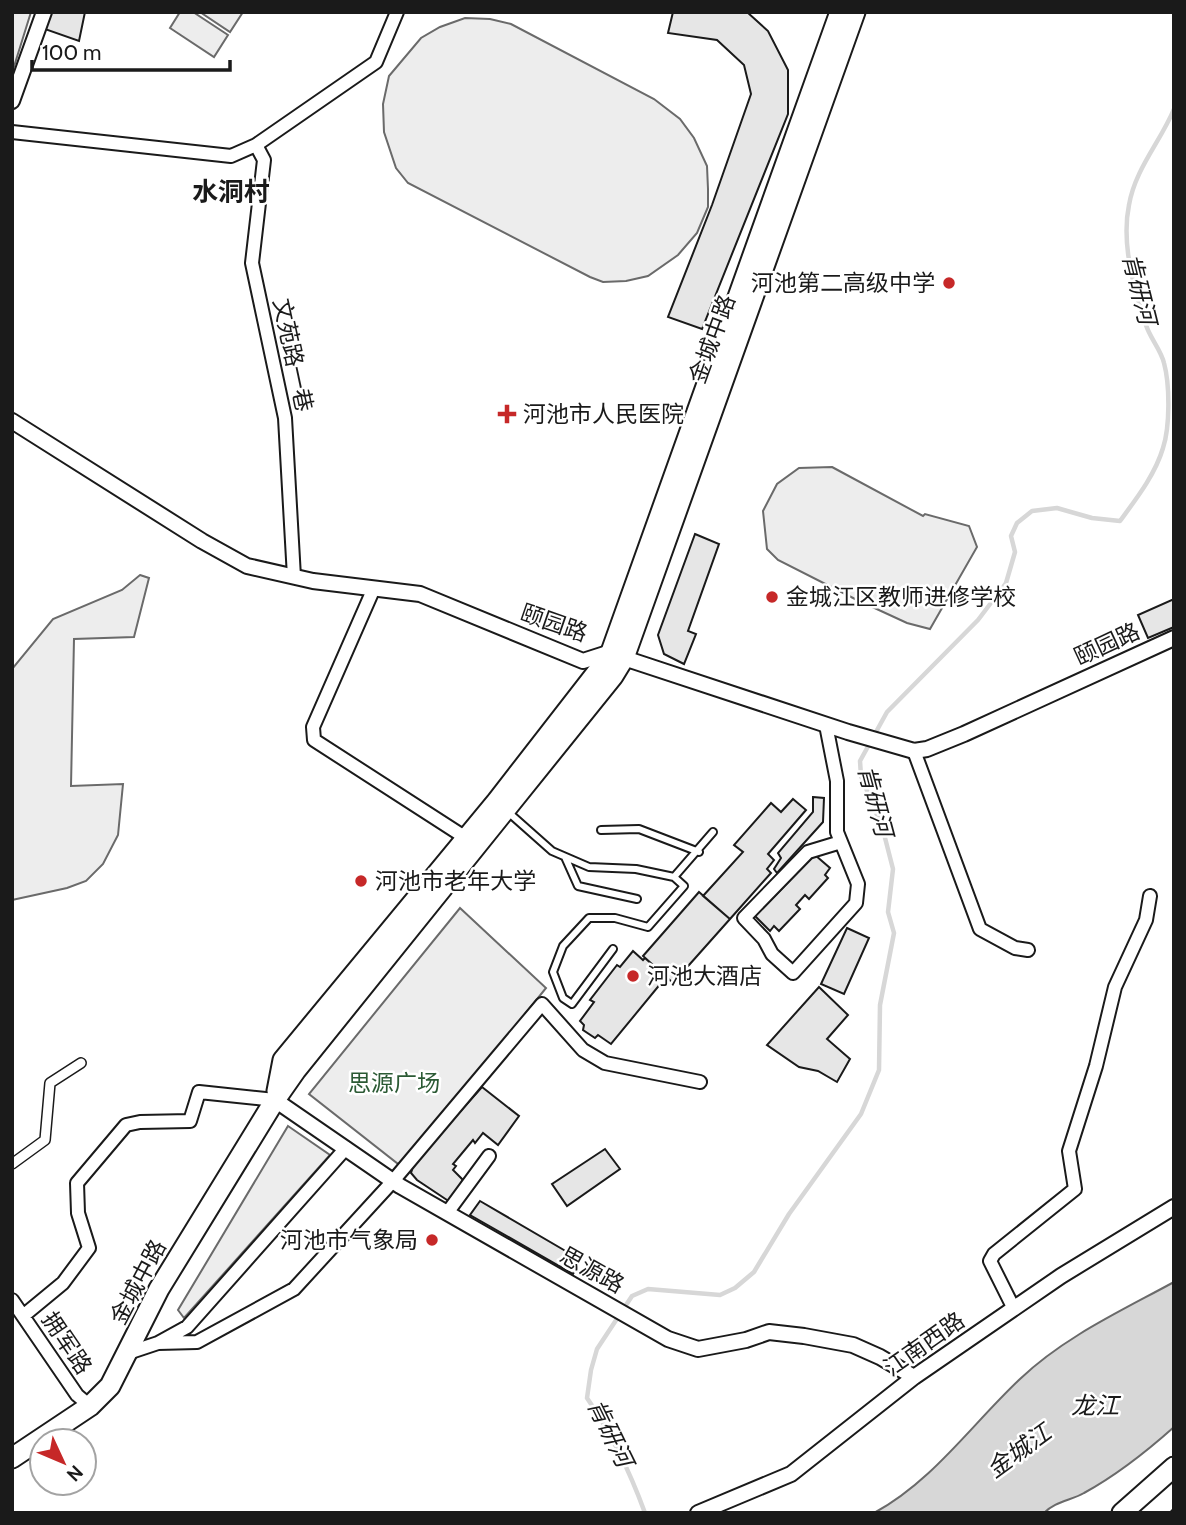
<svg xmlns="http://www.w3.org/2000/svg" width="1186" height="1525" viewBox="0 0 1186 1525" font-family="Cabin,'Noto Sans SC',sans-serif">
	<rect width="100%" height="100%" fill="#fff"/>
	<path fill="#ededed" stroke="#6a6a6a" stroke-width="2" d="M12,12H31L12,73Z
		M180,12H193L228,35L214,57L170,28Z
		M200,12H243L230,32Z
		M465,18L490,19L511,24L654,99L680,119L694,138L707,166L708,189V207L697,233L678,255L648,276L626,281L603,282L590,277L408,183L396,168L384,132L383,104L389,76L421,38L440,27Z
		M832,467L923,516L925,514L969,526L977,547L930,629L907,623L855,599L778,560L767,549L763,511L777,484L799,468Z
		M140,575L149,578L134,637L74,639L71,786L123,784L118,835L103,864L86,881L67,888L12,900V669L53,619L122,590Z
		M460,908L546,988L402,1167L309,1094Z
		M288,1126L330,1155L184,1318L178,1310Z"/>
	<path fill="#d7d7d7" stroke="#6a6a6a" stroke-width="2" d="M1174,1282V1427C1146,1452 1117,1475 1084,1493C1072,1500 1054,1502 1044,1513H874C933,1481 972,1424 1020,1379C1064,1337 1121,1311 1174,1282Z"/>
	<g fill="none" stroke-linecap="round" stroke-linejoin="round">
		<path stroke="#d7d7d7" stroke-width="4.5" d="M645,1513C630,1472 612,1434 587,1398L591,1370L597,1349L632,1296L648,1289L720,1295L735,1288L754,1272L789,1214L861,1114L879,1070L880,1005L894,933L888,912L893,869L883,830L861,776L860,761L887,712L978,620L1006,583L1015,552L1011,536L1017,523L1032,511L1057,508L1092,518L1120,521C1136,499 1155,475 1163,448C1170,427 1170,385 1164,363C1161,350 1150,338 1146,325C1133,288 1121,243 1129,205C1135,169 1161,141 1174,109"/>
	</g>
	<path fill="#e6e6e6" stroke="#1a1a1a" stroke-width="2" d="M44,12H85L79,41L39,27Z
		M673,12H747L768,31L788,70V114L702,329L668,317L712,205L751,94L744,65L717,40L668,33Z
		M695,534L719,544L688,631L696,634L684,664L664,654L658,635Z
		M1174,599V627L1148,638L1138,615Z
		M813,797L824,798L823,822L777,873L774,869L781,858L778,853L813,812Z
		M793,799L806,810L768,854L774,860L767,869L771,873L730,919L703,896L743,852L734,845L771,803L781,812Z
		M815,855L830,868L825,875L828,878L809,899L805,895L796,905L800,909L779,931L774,926L770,931L755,916Z
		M699,892L730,919L673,983L643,956Z
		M847,928L869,938L844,994L821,984Z
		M633,951L643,960L645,958L666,977L611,1044L598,1035L595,1038L583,1030L584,1025L580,1021L594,1002L590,1000L617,965L620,967Z
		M819,987L848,1015L827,1039L850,1059L837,1082L818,1071L799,1067L767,1045Z
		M482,1087L519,1116L498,1145L483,1133L475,1143L473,1140L453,1164L456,1166L453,1170L463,1180L461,1183L464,1184L450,1202L417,1180L411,1173L414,1163Z
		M605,1149L620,1169L567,1206L552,1184Z
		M480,1201L581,1260L573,1274L470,1215Z"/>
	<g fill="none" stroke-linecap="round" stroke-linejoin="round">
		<defs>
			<path id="service" d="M508,812L552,851L589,867L636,869L674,877
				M601,830L639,829L699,852
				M565,857L578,886L637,899
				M613,949L572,1004L563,998L553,972L563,946L589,918H615L648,927L684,886L674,877L713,832"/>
			<path id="pedestrian" d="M12,1164L45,1140L50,1083L81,1063"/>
			<path id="minor" d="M12,132L231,156L256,145
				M294,577L285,418L252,263L264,160L256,145L376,62L397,12
				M374,588L313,727L314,740L466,838
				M826,725L837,781V832L858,884L856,903L793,973L772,954L764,939L744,918L808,852L841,842
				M914,751L980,929L1015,948L1028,950
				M447,1213L489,1156
				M12,1300L77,1395L90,1406
				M1014,1309L990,1261L994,1254L1075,1189L1069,1151L1096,1066L1115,987L1146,920L1150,896
				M23,1316L63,1283L89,1248L78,1213L77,1183L126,1125L140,1122L190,1121L199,1092L275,1100
				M158,1343L197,1342L294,1289L393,1181L542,1004L583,1050L605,1063L700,1082
				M128,1353L158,1343L187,1327L346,1148"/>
			<path id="tertiary" d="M12,101L44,12
				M12,421L202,541L247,566L313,581L420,594L583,661L611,652L624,658L848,732L914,751L927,749L964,734L1174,638
				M275,1100L400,1186L668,1339L698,1349L746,1340L769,1332L804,1336L853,1345L880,1357L914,1377
				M698,1513L791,1474L914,1377L1061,1276L1174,1207"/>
			<path id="primary" d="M277,1091L283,1060L497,801L601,667L611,652L840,12
				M12,1458L90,1406L110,1386L159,1289L275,1100L296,1070L613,676L624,658L855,12"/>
			<path id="trunk" d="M1122,1513L1174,1467"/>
		</defs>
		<use href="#service" stroke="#1a1a1a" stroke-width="10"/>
		<use href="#pedestrian" stroke="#1a1a1a" stroke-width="12"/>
		<use href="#minor" stroke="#1a1a1a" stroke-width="16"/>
		<use href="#tertiary" stroke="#1a1a1a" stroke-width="18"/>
		<use href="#primary" stroke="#1a1a1a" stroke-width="23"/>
		<use href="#trunk" stroke="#1a1a1a" stroke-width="23"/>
		<use href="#service" stroke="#fff" stroke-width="6"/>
		<use href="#pedestrian" stroke="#fff" stroke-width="9"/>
		<use href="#minor" stroke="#fff" stroke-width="12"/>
		<use href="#tertiary" stroke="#fff" stroke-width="14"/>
		<use href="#primary" stroke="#fff" stroke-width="19"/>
		<use href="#trunk" stroke="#fff" stroke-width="19"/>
		<defs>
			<path id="rail" d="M1173,1513L1174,1512"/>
		</defs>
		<use href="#rail" stroke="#1a1a1a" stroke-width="7"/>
		<use href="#rail" stroke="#fff" stroke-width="4.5" stroke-dasharray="13" stroke-linecap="butt"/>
	</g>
	<g fill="#c62828" stroke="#fff" stroke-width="2.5">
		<circle cx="949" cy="283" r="7"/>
		<path d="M503.5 403.5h7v7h7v7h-7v7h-7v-7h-7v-7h7z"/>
		<circle cx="772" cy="597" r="7"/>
		<circle cx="361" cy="881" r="7"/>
		<circle cx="633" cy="976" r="7"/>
		<circle cx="432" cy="1240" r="7"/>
	</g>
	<g text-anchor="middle" stroke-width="5" stroke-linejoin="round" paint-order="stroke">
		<g font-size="23" fill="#1a1a1a" stroke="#fff" text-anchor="start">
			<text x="935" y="291" text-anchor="end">河池第二高级中学</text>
			<text x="523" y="422">河池市人民医院</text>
			<text x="786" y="605">金城江区教师进修学校</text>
			<text x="375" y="889">河池市老年大学</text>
			<text x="647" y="984">河池大酒店</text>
			<text x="418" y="1248" text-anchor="end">河池市气象局</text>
		</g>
		<g font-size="23" fill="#1a1a1a" stroke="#fff">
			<text transform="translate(712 339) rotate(-70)" y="8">金城中路</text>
			<text transform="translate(293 355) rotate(78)" y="8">文苑路一巷</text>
			<text transform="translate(554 623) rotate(19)" y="8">颐园路</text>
			<text transform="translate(1107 644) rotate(-25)" y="8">颐园路</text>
			<text transform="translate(592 1270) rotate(29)" y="8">思源路</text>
			<text transform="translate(138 1282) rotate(-62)" y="8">金城中路</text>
			<text transform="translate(67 1343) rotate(56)" y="8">拥军路</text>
			<text transform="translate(924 1344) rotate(-35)" y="8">江南西路</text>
		</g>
		<g font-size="23" fill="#2b5a34" stroke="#fff">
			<text x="394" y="1091">思源广场</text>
		</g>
		<g font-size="24" font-style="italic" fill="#1a1a1a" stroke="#fff">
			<text transform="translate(1139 289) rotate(76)" y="8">肯研河</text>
			<text transform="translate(875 801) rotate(75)" y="8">肯研河</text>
			<text x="1095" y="1414">龙江</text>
			<text transform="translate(610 1433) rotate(64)" y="8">肯研河</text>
			<text transform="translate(1019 1451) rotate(-36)" y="8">金城江</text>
		</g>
		<g font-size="26" font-weight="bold" fill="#1a1a1a" stroke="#fff">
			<text x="231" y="201">水洞村</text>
		</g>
	</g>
	<rect width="1186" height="1525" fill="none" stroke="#1a1a1a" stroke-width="28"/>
	<g transform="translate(63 1462) rotate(134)"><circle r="33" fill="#ffffff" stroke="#a3a3a3" stroke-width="2"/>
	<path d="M0-5L12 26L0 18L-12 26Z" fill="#c62828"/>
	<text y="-10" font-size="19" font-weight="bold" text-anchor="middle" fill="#1a1a1a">N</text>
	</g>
	<path d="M32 60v10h198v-10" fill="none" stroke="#1a1a1a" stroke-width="3.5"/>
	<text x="42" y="60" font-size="21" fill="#1a1a1a" stroke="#ffffff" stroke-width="5" paint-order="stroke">100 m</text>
</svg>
